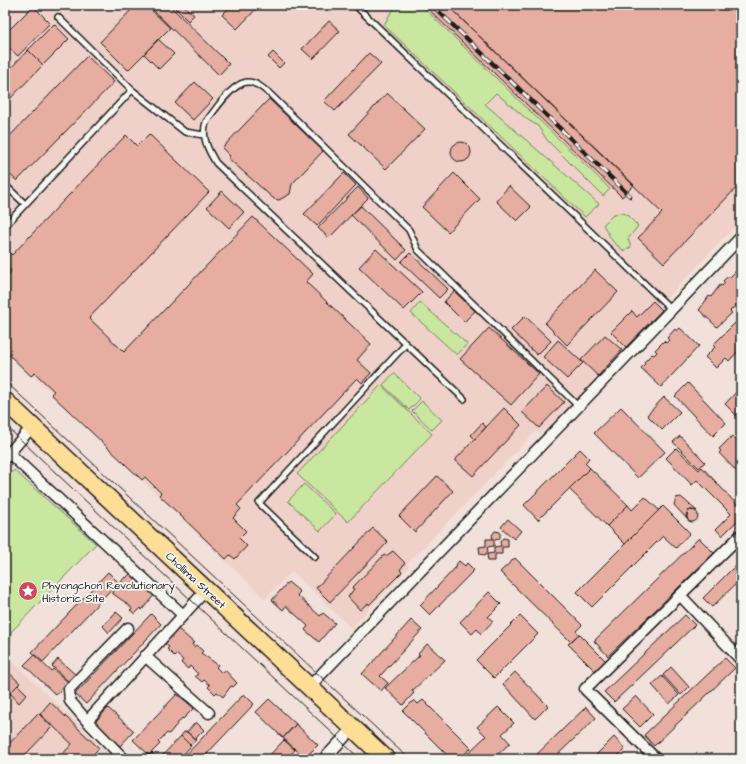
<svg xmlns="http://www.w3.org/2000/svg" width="746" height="764" viewBox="0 0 746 764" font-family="'Architects Daughter',sans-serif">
	<rect width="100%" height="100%" fill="#f2e0da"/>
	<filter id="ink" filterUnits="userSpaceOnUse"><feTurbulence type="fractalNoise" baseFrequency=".025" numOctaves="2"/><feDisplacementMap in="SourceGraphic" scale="8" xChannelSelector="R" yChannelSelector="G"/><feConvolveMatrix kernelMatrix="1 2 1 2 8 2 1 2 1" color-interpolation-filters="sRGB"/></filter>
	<g filter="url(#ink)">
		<path fill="#efd1c9" d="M5,5H741V220L661,304L666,310L586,394L539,434L536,431L408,563V568L351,628L292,571L265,599L5,348Z
			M5,654L114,759H5Z"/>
		<path fill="#c9e79f" stroke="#72825e" d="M398,5H421L610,189L603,196L547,140L538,126L528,120L496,93L485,104L599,204L585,217L384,25L390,14Z
			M621,213L626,214L638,226L628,239L631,247L624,251L613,242L603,225L614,214Z
			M420,302L467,344L457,355L411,313Z
			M394,373L420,399L409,410L383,385Z
			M381,385L432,434L348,522L297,474Z
			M422,401L442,420L432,430L412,411Z
			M14,470L96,544L11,632L10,645L5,654V479Z
			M304,484L336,514L320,531L288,501Z"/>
		<path fill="#e7ada1" stroke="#1c1c1c" d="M136,5H146L170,28L128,70L100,42Z
			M148,5H169L229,64L219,75Z
			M172,5H183L194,15L188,21Z
			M232,5H260L237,29L222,15Z
			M424,5H447L634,185L622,197Z
			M447,5H741V183L664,263L638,238L662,213Z
			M33,6L50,23L18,56L5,44V34Z
			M329,21L340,31L313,59L302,49Z
			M54,24L69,39L43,65L28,50Z
			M158,39L174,54L159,69L144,54Z
			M28,50L43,65L5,104V74Z
			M273,52L284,63L279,68L268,57Z
			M369,53L381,64L335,111L324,101Z
			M87,56L114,82L17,181L5,170V141Z
			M195,82L213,99L193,120L175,103Z
			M387,93L425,129L386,169L349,134Z
			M269,99L323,151L292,184L290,194L279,200L274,199L228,158L230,156L222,148Z
			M149,134L209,192L89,318L124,352L253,217L313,274L306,282L371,344L357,360L371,373L362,383L357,378L237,505L241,509L233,518L246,531L239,538L247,546L235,559L230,555L226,559L159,495L161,493L145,477L142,480L51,394L54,391L35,373L31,376L5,351V278L11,271L5,265V252L7,250L12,255L126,135L137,146Z
			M451 152a10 10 0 1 1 20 0a10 10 0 1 1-20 0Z
			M344,173L356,185L317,226L304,214Z
			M454,173L480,199L448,232L422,207Z
			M509,186L531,207L517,221L496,201Z
			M358,187L368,198L329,238L318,228Z
			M222,191L244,212L229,228L207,207Z
			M361,206L406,250L397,260L351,215Z
			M376,249L422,292L404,310L359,267Z
			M410,253L448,289L439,298L401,262Z
			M595,270L618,292L567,345L545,323Z
			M737,270L741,274V305L738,303L730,311L732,313L717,327L699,310L709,296L711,297L720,285L722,286L725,283L723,281L728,276L729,278Z
			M454,291L475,311L464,322L444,302Z
			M653,301L662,310L626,347L611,332L632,311L637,317Z
			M525,316L551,341L537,355L511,330Z
			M741,317V348L729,361L726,358L716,368L705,357L715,347L713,345Z
			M489,328L539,374L511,405L460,359Z
			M680,328L699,346L661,387L641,368L645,364L644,362L652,354L654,355L657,352L655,350L664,341L666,343L669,340L667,338L675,329L677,331Z
			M605,335L622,350L598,376L581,360Z
			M558,340L583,363L567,379L543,357Z
			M688,383L726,423L713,436L675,396Z
			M547,386L564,402L539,428L522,412Z
			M741,387V418L740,419L725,404Z
			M664,397L680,412L662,430L647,415Z
			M621,407L665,452L638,478L594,433Z
			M504,408L521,425L473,476L455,460Z
			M482,423L486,427L475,439L471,435Z
			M680,436L705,462L699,468L673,442Z
			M732,436L739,443L741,440V476L719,453L721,451L719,449Z
			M676,448L699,470L702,467L741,509V517L722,536L716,529L731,514L697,480L692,485L666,458Z
			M580,449L589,458L585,463L590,468L538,520L524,505Z
			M590,468L628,505L607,526L569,489Z
			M437,476L453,491L415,532L399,516Z
			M645,497L659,510L625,544L607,526L628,505L632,510Z
			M681,497L697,511L691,510L688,511L687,517L688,520L674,505L676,498Z
			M663,506L690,533L676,548L663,536L592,607L577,592Z
			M686 516a6 6 0 1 1 12 0a6 6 0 1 1-12 0Z
			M508,519L521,531L514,539L501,527Z
			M373,528L388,542L330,602L316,588Z
			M495,531L500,532V539L494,540V546L487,547L488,551L485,555L480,554L479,547L486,546V539H493L492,535Z
			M503,538L508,539V547H502V554H495V561H488L487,554L494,553V547L501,546L500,542Z
			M699,538L714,553L608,656L594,641Z
			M393,551L405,563L400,570L402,572L369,605L368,603L360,610L348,597L354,589L352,588L384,555L386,556Z
			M515,558L582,625L576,631L579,634L571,642L500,572Z
			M741,560V579L712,607L703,598Z
			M459,561L465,566L467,563L474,570L430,615L420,605L457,566L456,565Z
			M108,572L118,582L43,662L32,652Z
			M132,572L155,594L142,610L141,608L135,614L130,610L132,609L129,605L112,593L125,577L126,578Z
			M288,582L300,592L297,595L320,616L323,613L335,623L319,642L305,630L308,626L286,606L283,610L272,600Z
			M489,592L501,604L488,617L493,621L481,634L477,629L472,634L460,622Z
			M116,612L123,618L109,633L103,626Z
			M151,614L161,624L86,704L75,694Z
			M685,615L695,625L614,702L604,692Z
			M520,616L538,634L494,678L476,660Z
			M411,620L422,630L380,676L388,683L381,691L362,674Z
			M176,627L194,643L192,644L194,647L196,645L203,651L201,653L218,665L216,667L222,673L225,670L237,683L233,687L231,686L223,697L217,692L215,694L208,687L210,685L204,680L202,682L195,676L198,674L190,666L188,669L181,663L183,660L176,654L174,656L167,649L169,647L162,642Z
			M579,634L606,661L596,672L568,644Z
			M427,644L445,660L412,691L414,693L403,705L385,688L420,655L418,654Z
			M34,655L51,671L53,669L68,682L56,695L24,665Z
			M725,658L735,668L654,746L644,735Z
			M58,659L77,676L70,683L52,666Z
			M671,667L689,687L681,695L663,675Z
			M6,670L20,683L5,698V671Z
			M515,672L548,706L535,719L503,684Z
			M662,676L679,695L669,704L652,685Z
			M18,685L27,694L19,703L10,693Z
			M177,694L194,708L183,719L182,718L169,734L167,733L158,742L160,744L149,755L133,740Z
			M244,694L254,704L202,759H182Z
			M636,696L653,714L640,727L622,709Z
			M269,699L296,724L283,738L256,712Z
			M414,700L418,704L423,700L471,748L459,759H451L403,711Z
			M50,702L99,748L89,759H58L72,744L40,714Z
			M498,707L514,723L502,734L510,743L493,759H465L463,758L486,736L477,727Z
			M586,707L596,718L553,759H532Z
			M108,708L134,731L120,746L94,723Z
			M38,713L52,727L24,756L28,759H5V748Z
			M196,722L204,730L195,739L187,732Z
			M296,724L318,745L305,758L283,738Z
			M184,732H187L196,740L190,745L181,736Z
			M181,736L191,746L179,759H159Z
			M614,737L625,749L615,759H592Z
			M284,740L295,750L286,759H266Z
			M741,749V759H731Z
			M147,753L149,755L152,753L158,759H141Z"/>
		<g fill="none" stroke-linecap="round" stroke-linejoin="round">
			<defs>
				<path id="service" d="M355,5L672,310
					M58,17L132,90
					M5,185L25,204
					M5,226L132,90L185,132L204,135
					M464,399L216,163C208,150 201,137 206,122C214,111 233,82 248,82C256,82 264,89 270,94L409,230L418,250L578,406
					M315,557L259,503L406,344"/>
				<path id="minor" d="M9,453L183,615
					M5,458L32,427
					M680,595L741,660
					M145,656L209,713
					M309,687L741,237
					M87,721L206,590
					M124,759L87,721L70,701L69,689L128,628
					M324,759L353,728
					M656,759L585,689L741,535"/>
				<path id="trunk" d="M5,401L386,759"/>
			</defs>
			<use href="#service" stroke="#1c1c1c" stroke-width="8"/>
			<use href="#minor" stroke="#1c1c1c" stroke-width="13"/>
			<use href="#trunk" stroke="#1c1c1c" stroke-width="20"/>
			<use href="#service" stroke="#f6f6f2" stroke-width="5"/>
			<use href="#minor" stroke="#f6f6f2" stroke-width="10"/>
			<use href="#trunk" stroke="#fedd96" stroke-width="17"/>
			<path stroke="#1c1c1c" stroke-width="1" d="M5,381L409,759
				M5,425L360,759"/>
			<defs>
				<path id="rail" d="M432,5L630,196"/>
			</defs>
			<use href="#rail" stroke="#1c1c1c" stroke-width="4.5"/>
			<use href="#rail" stroke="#f6f6f2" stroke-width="3" stroke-dasharray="9" stroke-linecap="butt"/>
		</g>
	</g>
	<defs>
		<symbol id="sight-disc" viewBox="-11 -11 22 22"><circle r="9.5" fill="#d1495b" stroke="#f6f6f2"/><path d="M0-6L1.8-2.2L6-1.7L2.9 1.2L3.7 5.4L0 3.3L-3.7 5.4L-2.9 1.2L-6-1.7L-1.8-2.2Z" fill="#fff"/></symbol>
	</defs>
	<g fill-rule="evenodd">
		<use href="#sight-disc" x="17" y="580" width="22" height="22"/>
	</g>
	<g text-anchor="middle" stroke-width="3.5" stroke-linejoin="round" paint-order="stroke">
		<g font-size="11" fill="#1c1c1c" stroke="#f6f6f2">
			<text transform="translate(196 580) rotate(43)" y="4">Chollima Street</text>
		</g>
		<g font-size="11" fill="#1c1c1c" stroke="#f6f6f2" text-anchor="start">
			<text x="42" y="589">Phyongchon Revolutionary<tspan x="42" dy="13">Historic Site</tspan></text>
		</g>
	</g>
	<rect width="746" height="764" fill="none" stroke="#f6f6f2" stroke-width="20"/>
	<rect x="10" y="10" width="726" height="744" fill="none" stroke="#1c1c1c" stroke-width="1.5" filter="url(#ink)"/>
</svg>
